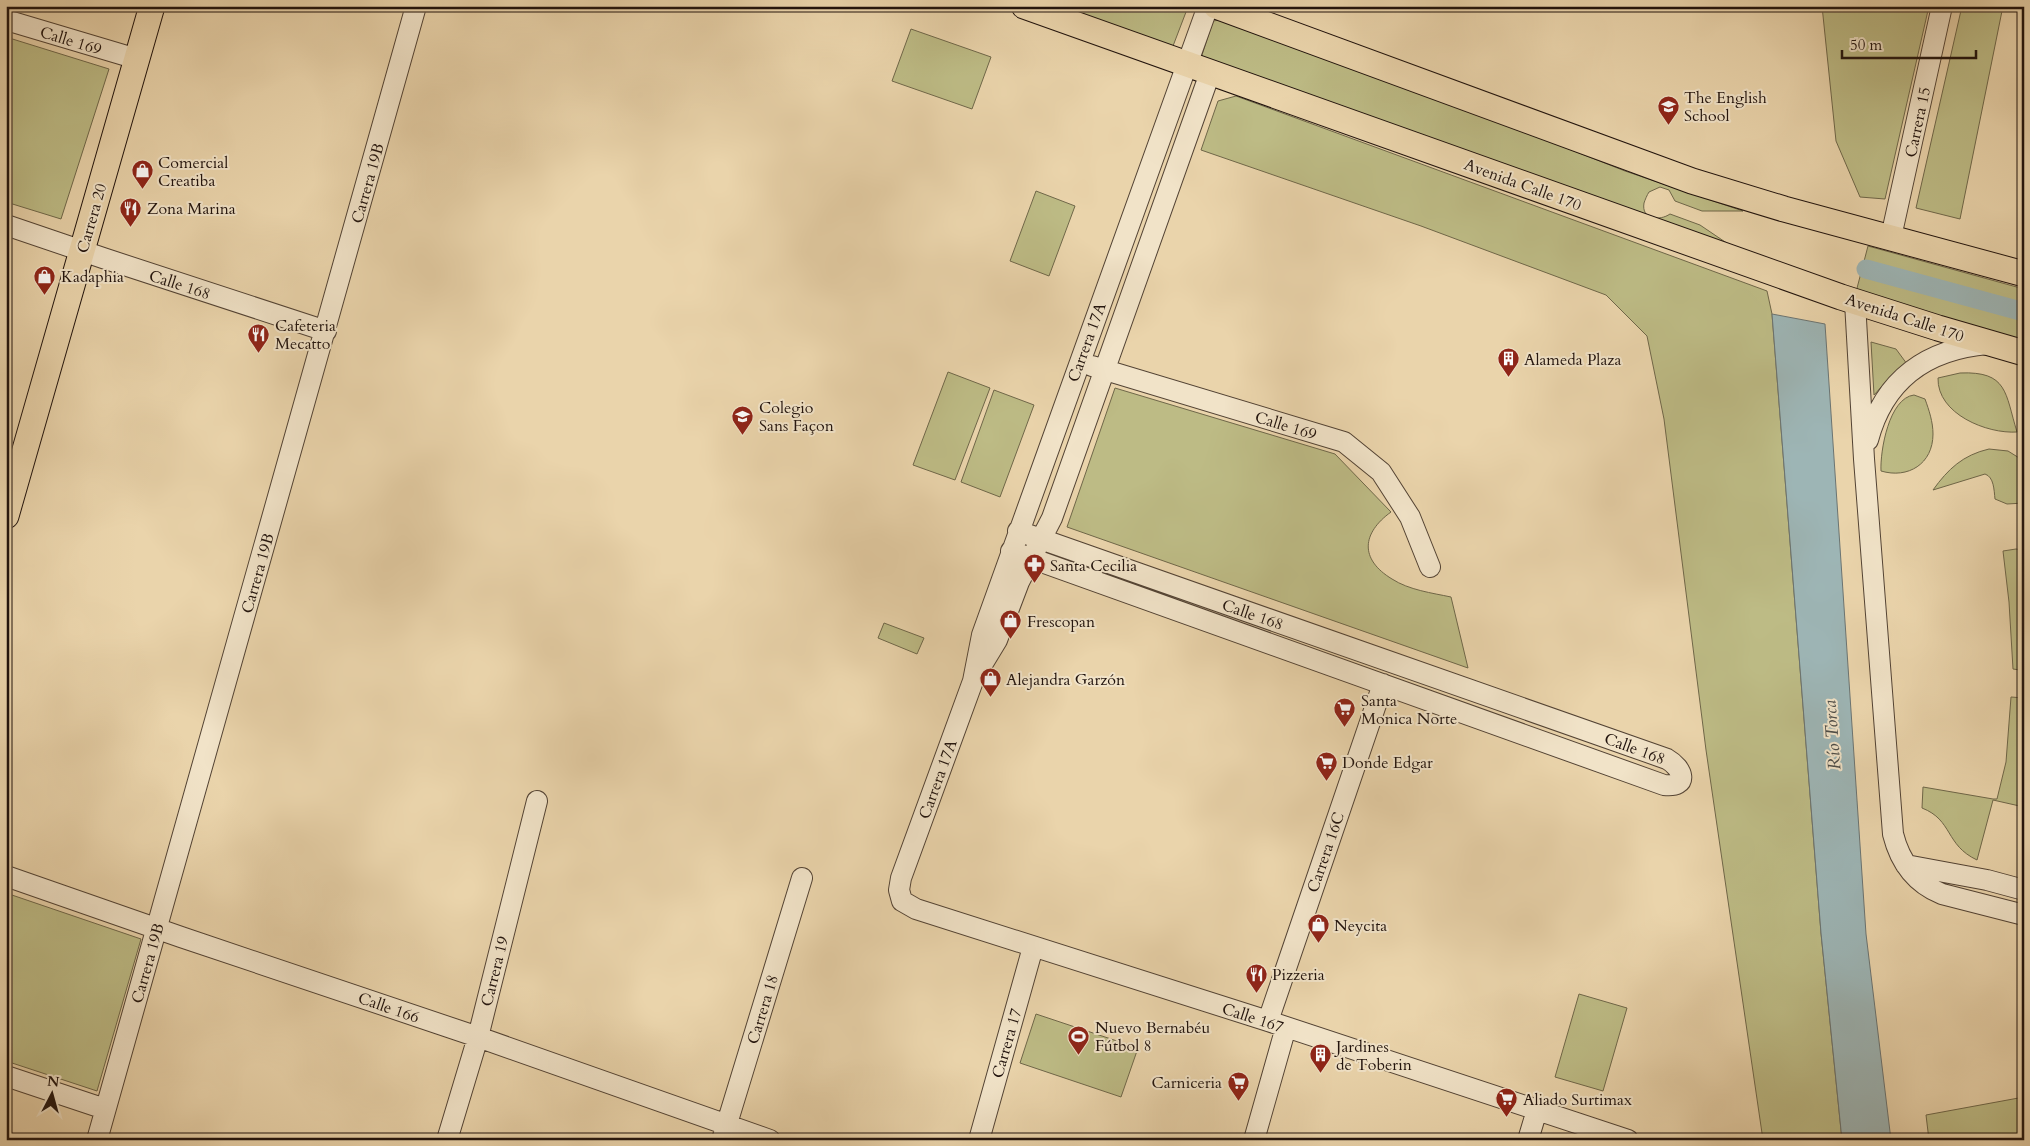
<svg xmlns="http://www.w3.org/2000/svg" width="2030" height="1146" viewBox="0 0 2030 1146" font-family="Cardo,serif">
	<rect width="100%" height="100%" fill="#ead4ab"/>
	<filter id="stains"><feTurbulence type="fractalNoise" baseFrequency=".004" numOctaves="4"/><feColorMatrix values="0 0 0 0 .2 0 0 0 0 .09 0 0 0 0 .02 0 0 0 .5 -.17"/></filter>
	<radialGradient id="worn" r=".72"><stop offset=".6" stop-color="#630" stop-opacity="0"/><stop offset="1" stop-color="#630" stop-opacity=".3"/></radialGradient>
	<path fill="#bdbb85" stroke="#6f6749" d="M1052,6H1184L1186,12L1173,46Z
		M1822,6H1929L1885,199L1860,197L1836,141Z
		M1962,6H2003L1960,219L1916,208Z
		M1220,20L1498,121L1625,171L1743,211H1702L1675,201L1669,190L1660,187L1649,192C1647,195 1645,200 1644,203C1641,220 1660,221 1670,214L1700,225L1737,250L1204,61L1202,55L1213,21Z
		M911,29L991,57L972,109L892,81Z
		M6,37L109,69L61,219L6,202Z
		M1236,96L1767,291L1772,314L1821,933L1842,1140H1763L1706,750L1664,419L1647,336L1606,295L1421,226L1201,150L1218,101Z
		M1036,191L1075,206L1049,276L1010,261Z
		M1868,246L2024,289V341L1856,292Z
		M1871,342L1896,349L1907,364L1891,376L1874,395Z
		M948,372L990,388L955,480L913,465Z
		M1960,373C2008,371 2005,393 2017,432C1987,434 1937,414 1938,378Z
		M1115,388L1335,454L1391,512C1362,533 1359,559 1392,579C1409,590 1432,593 1451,597L1468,668L1067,527Z
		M994,390L1034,405L1000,497L961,482Z
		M1914,395L1925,399C1929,410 1933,422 1933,434C1933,464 1908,479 1881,471C1880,451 1889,398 1914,395Z
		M1989,449L2008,451L2024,461V503L2007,504L1995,499C1994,490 1994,477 1985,474L1933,490C1948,469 1963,455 1989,449Z
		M2016,549L2024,550V667L2020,670L2013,669L2009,602L2003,551Z
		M884,623L924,638L917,654L878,638Z
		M2011,697L2024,698V807L1993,800L1977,860C1945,845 1953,820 1922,808L1923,787L1993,799H1997L2006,762Z
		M6,893L141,939L97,1091L6,1061Z
		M1579,994L1627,1008L1603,1091L1555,1077Z
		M1036,1014L1138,1048L1121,1097L1020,1063Z
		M2024,1097V1140H1929L1926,1115Z"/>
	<path fill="#9db5b5" stroke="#6b7472" d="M1772,314L1825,324L1866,934L1891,1140H1842L1821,933Z"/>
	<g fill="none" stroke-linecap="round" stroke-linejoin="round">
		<path stroke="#9db5b5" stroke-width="19" d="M1866,269L2024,312"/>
		<defs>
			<path id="minor" d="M1208,6L982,635L973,681L901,878L899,890L902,901L916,909L1268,1021L1628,1140
				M6,20L137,59
				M6,225L103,258L326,331
				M1891,237L1942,6
				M1855,302L1864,459L1893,834C1900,862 1915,883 1942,894L2024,915
				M1092,366L1344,442L1381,472L1410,517L1430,567
				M1868,440C1884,379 1928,349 1988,344
				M1011,551L1664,785C1690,788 1683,768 1667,759L1018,531
				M980,668L997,640L1019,582L1052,518L1210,73
				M1906,865L1987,880L2024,890
				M6,876L181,937L478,1037L770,1140
				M1268,1021L1383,684
				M6,1076L105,1109
				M97,1140L416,6
				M447,1140L478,1037L537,801
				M722,1140L802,878
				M979,1140L1033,947
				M1254,1140L1286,1027
				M1528,1140L1537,1110"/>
			<path id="major" d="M1024,6L1841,297L1938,328L2024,353
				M1216,6L1692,181L1784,209L2024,274
				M6,516L152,6"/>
		</defs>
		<use href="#minor" stroke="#534334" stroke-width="22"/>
		<use href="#major" stroke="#21130d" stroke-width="27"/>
		<use href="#minor" stroke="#f1e3c8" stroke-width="20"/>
		<use href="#major" stroke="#ead4ab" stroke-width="25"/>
	</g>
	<defs>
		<symbol id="school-pin" viewBox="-11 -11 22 30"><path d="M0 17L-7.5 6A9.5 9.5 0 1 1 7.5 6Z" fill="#8f2418" stroke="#f1e3c8"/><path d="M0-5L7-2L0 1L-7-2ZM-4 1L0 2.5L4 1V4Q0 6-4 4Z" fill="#fff"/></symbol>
		<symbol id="shop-pin" viewBox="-11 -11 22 30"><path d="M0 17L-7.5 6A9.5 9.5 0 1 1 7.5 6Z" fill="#8f2418" stroke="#f1e3c8"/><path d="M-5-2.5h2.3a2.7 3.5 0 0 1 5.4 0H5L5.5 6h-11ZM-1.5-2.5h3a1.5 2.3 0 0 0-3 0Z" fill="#fff"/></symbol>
		<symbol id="restaurant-pin" viewBox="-11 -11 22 30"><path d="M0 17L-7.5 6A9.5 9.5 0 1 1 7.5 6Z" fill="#8f2418" stroke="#f1e3c8"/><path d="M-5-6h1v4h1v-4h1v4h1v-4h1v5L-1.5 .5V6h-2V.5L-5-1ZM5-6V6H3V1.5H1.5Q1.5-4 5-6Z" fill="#fff"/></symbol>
		<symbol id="building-pin" viewBox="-11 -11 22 30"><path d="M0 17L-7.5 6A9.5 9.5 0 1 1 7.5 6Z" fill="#8f2418" stroke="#f1e3c8"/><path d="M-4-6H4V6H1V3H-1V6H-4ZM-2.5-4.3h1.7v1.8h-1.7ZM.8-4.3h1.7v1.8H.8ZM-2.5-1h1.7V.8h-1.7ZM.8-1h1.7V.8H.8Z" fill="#fff"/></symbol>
		<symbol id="pharmacy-pin" viewBox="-11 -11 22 30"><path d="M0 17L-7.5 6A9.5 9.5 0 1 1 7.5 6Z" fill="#8f2418" stroke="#f1e3c8"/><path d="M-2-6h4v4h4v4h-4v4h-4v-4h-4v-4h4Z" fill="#fff"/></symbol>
		<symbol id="supermarket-pin" viewBox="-11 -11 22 30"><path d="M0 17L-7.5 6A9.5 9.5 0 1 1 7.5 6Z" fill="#8f2418" stroke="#f1e3c8"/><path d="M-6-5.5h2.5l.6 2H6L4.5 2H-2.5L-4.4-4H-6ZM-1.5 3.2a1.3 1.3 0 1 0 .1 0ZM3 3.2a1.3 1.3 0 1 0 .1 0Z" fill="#fff"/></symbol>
		<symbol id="stadium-pin" viewBox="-11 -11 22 30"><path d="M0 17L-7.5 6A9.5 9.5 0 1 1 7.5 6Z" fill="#8f2418" stroke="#f1e3c8"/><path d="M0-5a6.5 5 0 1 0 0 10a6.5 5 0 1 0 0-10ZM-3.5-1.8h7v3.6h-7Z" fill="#fff"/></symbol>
	</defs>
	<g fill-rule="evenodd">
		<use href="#school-pin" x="1656" y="94" width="25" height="34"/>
		<use href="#shop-pin" x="130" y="158" width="25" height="34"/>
		<use href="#restaurant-pin" x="118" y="196" width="25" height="34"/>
		<use href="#shop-pin" x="32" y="264" width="25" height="34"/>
		<use href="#restaurant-pin" x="246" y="322" width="25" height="34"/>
		<use href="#building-pin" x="1496" y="346" width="25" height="34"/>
		<use href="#school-pin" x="730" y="404" width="25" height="34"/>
		<use href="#pharmacy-pin" x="1022" y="552" width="25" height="34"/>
		<use href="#shop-pin" x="998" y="608" width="25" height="34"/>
		<use href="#shop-pin" x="978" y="666" width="25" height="34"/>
		<use href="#supermarket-pin" x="1332" y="696" width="25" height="34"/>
		<use href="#supermarket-pin" x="1314" y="750" width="25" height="34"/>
		<use href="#shop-pin" x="1306" y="912" width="25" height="34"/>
		<use href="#restaurant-pin" x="1244" y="962" width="25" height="34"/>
		<use href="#stadium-pin" x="1066" y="1024" width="25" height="34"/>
		<use href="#building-pin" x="1308" y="1042" width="25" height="34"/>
		<use href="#supermarket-pin" x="1226" y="1070" width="25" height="34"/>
		<use href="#supermarket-pin" x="1494" y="1086" width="25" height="34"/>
	</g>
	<g text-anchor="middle" stroke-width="4" stroke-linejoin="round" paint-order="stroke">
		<g font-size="16" fill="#21130d" stroke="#f1e3c8">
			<text transform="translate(71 40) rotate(17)" y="6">Calle 169</text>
			<text transform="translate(1917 122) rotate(-78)" y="6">Carrera 15</text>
			<text transform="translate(367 183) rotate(-74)" y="6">Carrera 19B</text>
			<text transform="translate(1523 184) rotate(20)" y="6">Avenida Calle 170</text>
			<text transform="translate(91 218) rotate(-74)" y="6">Carrera 20</text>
			<text transform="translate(180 284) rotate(18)" y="6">Calle 168</text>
			<text transform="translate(1905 317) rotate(18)" y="6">Avenida Calle 170</text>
			<text transform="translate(1086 342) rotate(-70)" y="6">Carrera 17A</text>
			<text transform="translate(1286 425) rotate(17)" y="6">Calle 169</text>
			<text transform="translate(257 573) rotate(-74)" y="6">Carrera 19B</text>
			<text transform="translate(1253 614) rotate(19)" y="6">Calle 168</text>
			<text transform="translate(1635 748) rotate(20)" y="6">Calle 168</text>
			<text transform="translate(937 779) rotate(-70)" y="6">Carrera 17A</text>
			<text transform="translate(1325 852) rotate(-71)" y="6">Carrera 16C</text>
			<text transform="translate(147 963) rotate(-74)" y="6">Carrera 19B</text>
			<text transform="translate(494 971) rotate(-76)" y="6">Carrera 19</text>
			<text transform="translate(389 1007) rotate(19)" y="6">Calle 166</text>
			<text transform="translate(762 1009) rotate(-73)" y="6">Carrera 18</text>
			<text transform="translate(1253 1017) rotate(18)" y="6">Calle 167</text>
			<text transform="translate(1006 1043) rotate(-74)" y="6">Carrera 17</text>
		</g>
		<g font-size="16" fill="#21130d" stroke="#f1e3c8" text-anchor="start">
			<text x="1684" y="103">The English<tspan x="1684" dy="18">School</tspan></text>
			<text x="158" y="168">Comercial<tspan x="158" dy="18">Creatiba</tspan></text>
			<text x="147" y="214">Zona Marina</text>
			<text x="61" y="282">Kadaphia</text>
			<text x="275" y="331">Cafeteria<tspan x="275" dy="18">Mecatto</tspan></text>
			<text x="1524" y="365">Alameda Plaza</text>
			<text x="759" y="413">Colegio<tspan x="759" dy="18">Sans Façon</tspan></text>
			<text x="1050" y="571">Santa Cecilia</text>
			<text x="1027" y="627">Frescopan</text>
			<text x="1006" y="685">Alejandra Garzón</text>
			<text x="1361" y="706">Santa<tspan x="1361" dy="18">Monica Norte</tspan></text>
			<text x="1342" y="768">Donde Edgar</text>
			<text x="1334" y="931">Neycita</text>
			<text x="1272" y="980">Pizzeria</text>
			<text x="1095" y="1033">Nuevo Bernabéu<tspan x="1095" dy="18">Fútbol 8</tspan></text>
			<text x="1336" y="1052">Jardines<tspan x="1336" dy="18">de Toberin</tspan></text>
			<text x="1222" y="1088" text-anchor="end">Carniceria</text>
			<text x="1523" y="1105">Aliado Surtimax</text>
		</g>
		<g font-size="18" font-style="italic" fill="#4c4c48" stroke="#f1e3c8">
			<text transform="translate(1832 735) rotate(-94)" y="6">Río Torca</text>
		</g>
	</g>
	<rect width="2030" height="1146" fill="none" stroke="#ead4ab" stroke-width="25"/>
	<rect x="8" y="8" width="2015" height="1131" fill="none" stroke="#21130d" stroke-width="2.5"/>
	<rect x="12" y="12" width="2005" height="1121" fill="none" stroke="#21130d"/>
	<g transform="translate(52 1094) rotate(6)" stroke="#f1e3c8" stroke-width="4" paint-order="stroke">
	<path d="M0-4L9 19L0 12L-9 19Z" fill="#21130d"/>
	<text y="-8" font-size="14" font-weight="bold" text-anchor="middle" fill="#21130d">N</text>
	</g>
	<path d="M1842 50v8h134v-8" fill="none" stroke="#21130d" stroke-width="2.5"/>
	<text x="1850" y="50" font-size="15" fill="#21130d" stroke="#f1e3c8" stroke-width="4" paint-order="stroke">50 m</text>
	<rect width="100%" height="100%" filter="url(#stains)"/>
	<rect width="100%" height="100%" fill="url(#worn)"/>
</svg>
